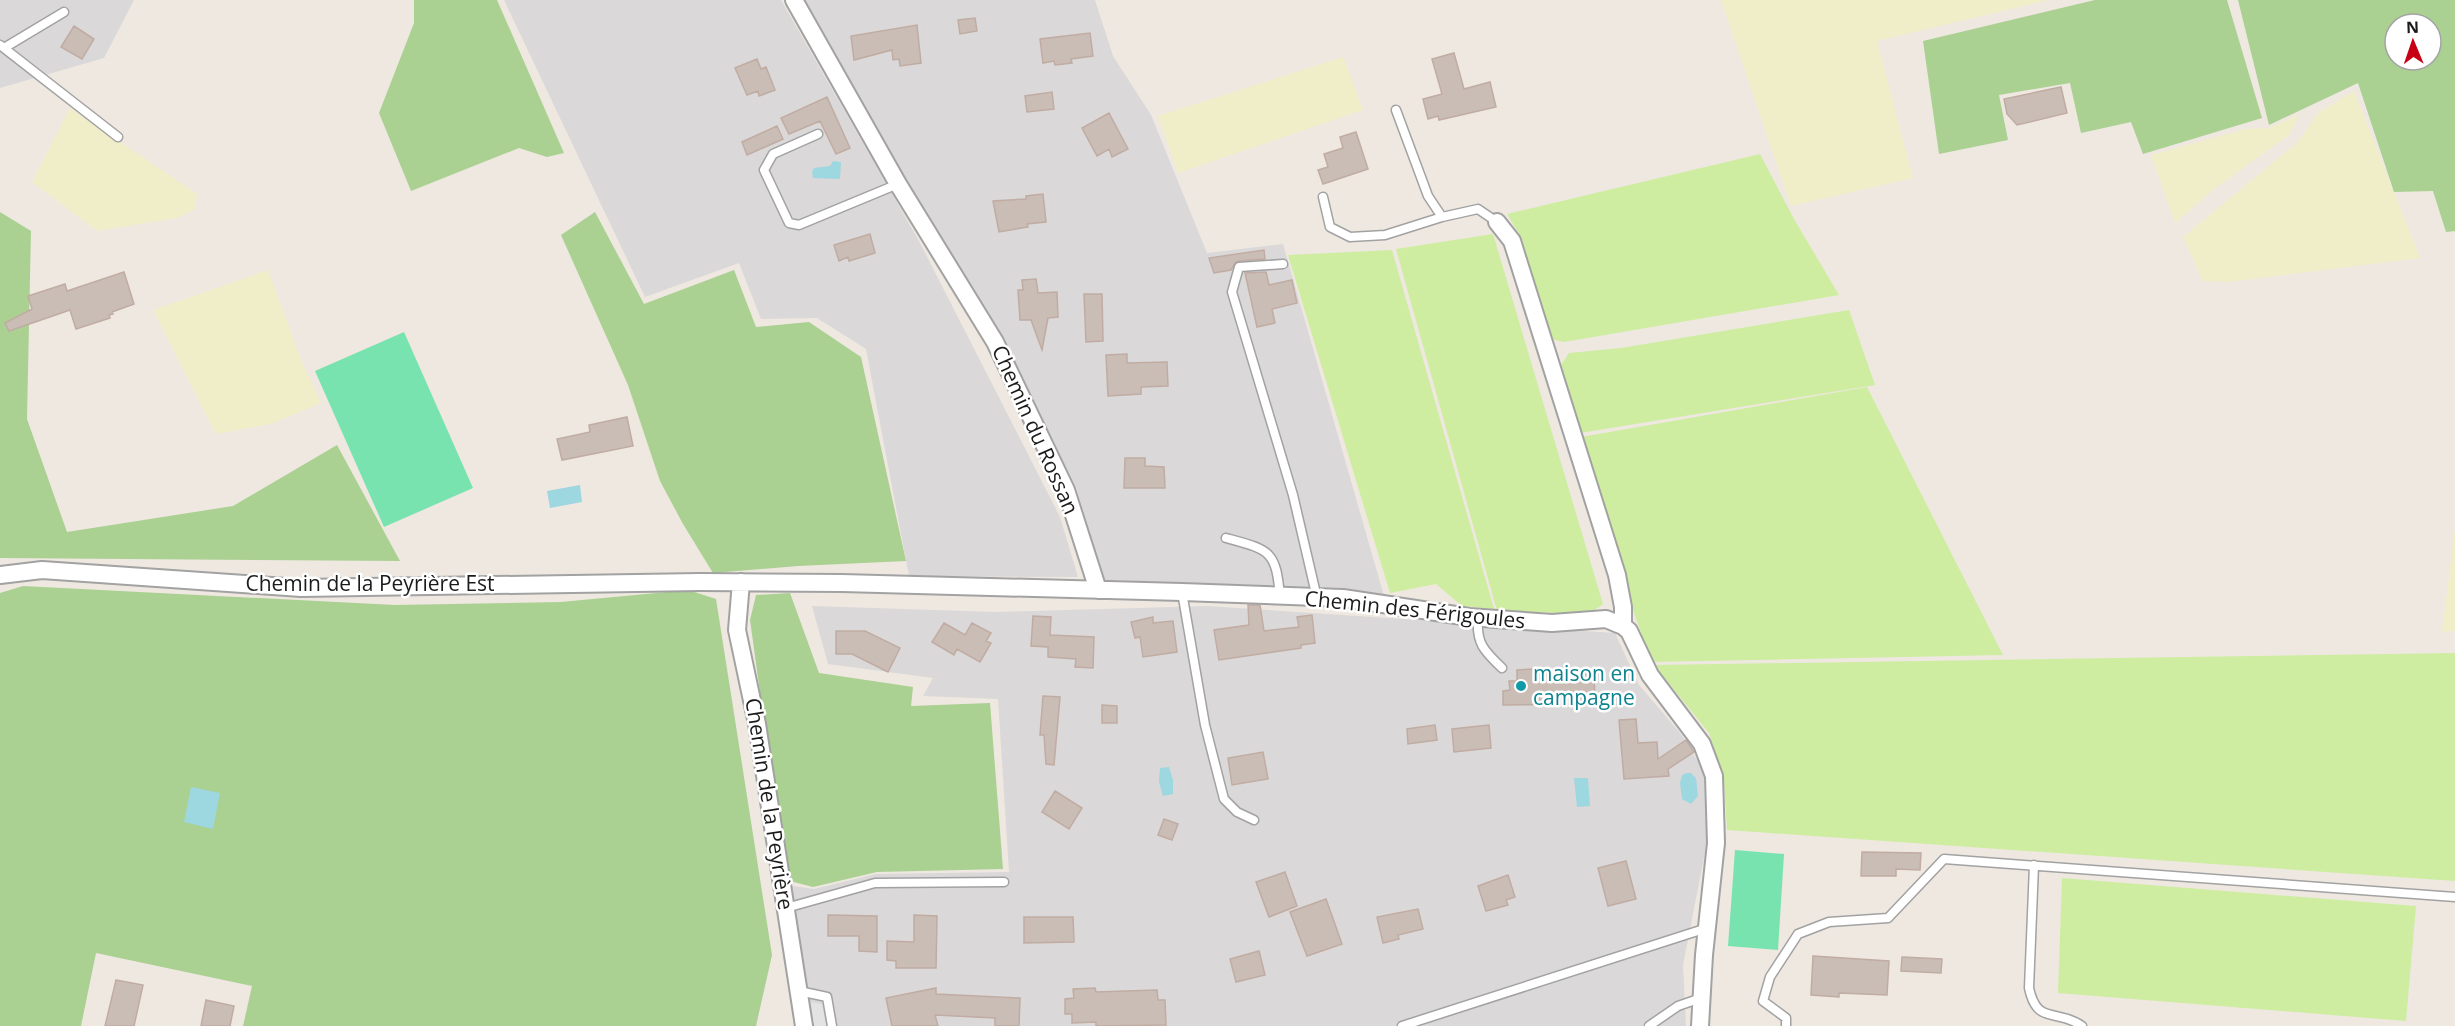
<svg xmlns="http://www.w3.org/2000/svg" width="2455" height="1026" viewBox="0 0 2455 1026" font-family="'Open Sans',sans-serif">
	<rect width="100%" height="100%" fill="#eee8e0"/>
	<path fill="#dad8d8" d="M0,0H134L104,58L0,88Z
		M504,0H781L919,241L1060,517L1078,577L909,576L866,349L817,318L761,319L739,263L645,297Z
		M802,0H1095L1113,56L1151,115L1207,253L1283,244L1384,596L1346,588L1104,580L1076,487L1001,337L887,148Z
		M812,606L995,612L1207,606L1615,633L1639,685L1681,734L1704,771L1710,827L1683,965L1686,1026H815L786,885L814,889L876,874L1009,872L998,699L923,696L933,678L828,664Z"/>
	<path fill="#efeec9" d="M1721,0H2049L1877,41L1913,178L1791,206Z
		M1343,57L1363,110L1178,173L1158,116Z
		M2354,91L2420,258L2228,282L2203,281L2183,237L2298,142L2319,112Z
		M70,108L197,194L195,209L177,218L97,231L32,182Z
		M2300,114L2289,135L2214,189L2175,223L2151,155L2245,129L2269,128Z
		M268,270L302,362L321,403L271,424L216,434L153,310Z
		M2455,528V631L2442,632Z"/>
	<path fill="#ceeda1" d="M1760,154L1794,219L1839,295L1564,342L1551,339L1518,232L1507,214Z
		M1493,234L1603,604L1589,614L1497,611L1396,249Z
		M1392,250L1494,609L1462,606L1436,584L1390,593L1288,255Z
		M1849,310L1875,385L1580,433L1561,365L1569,353L1621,348Z
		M1867,387L2003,655L1651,662L1630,601L1581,437Z
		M2455,653V881L1727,830L1724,780L1709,733L1654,665Z
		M2062,878L2416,906L2406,1021L2058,993Z"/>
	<path fill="#aad092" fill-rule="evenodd" d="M414,0H497L564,153L547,157L519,148L411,191L379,113L414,23Z
		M2095,0H2227L2262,118L2143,154L2131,122L2081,133L2070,83L1999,95L2008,140L1939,154L1923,41Z
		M2238,0H2455V231L2446,232L2433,191L2394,192L2358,83L2269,125ZM2395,24H2431V60H2395Z
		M0,212L31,231L27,419L67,532L233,506L337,445L400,561L0,558Z
		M595,212L644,304L734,270L756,327L809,322L861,357L906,561L798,566L713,573L683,524L660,481L628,385L561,235Z
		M23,586L395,605L561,602L688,590L716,599L772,955L756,1026H243L252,986L96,953L81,1026H0V593Z
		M790,593L819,673L913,687L911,706L990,703L1003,869L877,872L813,887L786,880L750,620L756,595Z"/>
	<path fill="#78e3af" d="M404,332L473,488L384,527L315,371Z
		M1735,850L1784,854L1778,950L1728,946Z"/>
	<path fill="#e3e3e3" d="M809,1002L822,1004L826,1026H812Z"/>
	<path fill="#9dd7df" d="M833,161L841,162L840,179L813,178L812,172L814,168L830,166Z
		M580,485L582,502L550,508L547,491Z
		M1169,767L1173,780V794L1163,796L1159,782L1160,768Z
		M1687,773H1691L1696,778L1698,796L1691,804L1682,799L1680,783L1682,775Z
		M1574,778H1588L1590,806L1577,807Z
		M191,787L220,793L213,829L184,822Z"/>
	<path fill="#cabdb6" stroke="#c0aca2" stroke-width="1.5" d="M975,18L977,31L960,34L958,20Z
		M917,25L921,63L900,66L899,59L893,60L892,50L854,60L851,36Z
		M74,26L94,39L82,59L61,47Z
		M1090,33L1093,56L1071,59L1072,63L1055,65L1054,61L1043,63L1040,39Z
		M1454,53L1464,89L1490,82L1496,107L1439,120L1438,116L1428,119L1423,99L1442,94L1432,59Z
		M757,59L761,69L766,67L775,90L759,96L758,91L747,95L735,68Z
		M2061,87L2067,113L2017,125L2007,114L2004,99Z
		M1052,92L1054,109L1027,112L1025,96Z
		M827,97L850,148L836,154L820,121L789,134L781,118Z
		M1109,113L1128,149L1112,157L1109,149L1097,156L1082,128Z
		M777,126L783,139L747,155L742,142Z
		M1356,132L1368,169L1323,184L1318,170L1328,167L1324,154L1343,148L1340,137Z
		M1043,194L1046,222L1027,224L1028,227L999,232L993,201L1026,199V196Z
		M870,234L875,253L849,261L848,257L839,261L834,245Z
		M1264,250L1265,259L1238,261L1235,263L1231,270L1214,273L1209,258Z
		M124,272L134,304L112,312L113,314L109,315L110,318L76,329L70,310L9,331L5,323L32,309L28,296L65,284L67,291Z
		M1266,272L1269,285L1292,280L1297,303L1272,309L1275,323L1257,327L1245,273Z
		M1036,279L1038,293L1057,292L1058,317L1048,318L1042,350L1031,320H1020L1018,290H1023L1022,280Z
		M1084,294H1102L1103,341L1086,342Z
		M1127,354V363L1167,362L1168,386L1141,387V394L1108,396L1106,355Z
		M627,417L633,446L562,460L557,439L590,432L589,425Z
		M1125,458H1145V466L1164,467L1165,488H1124Z
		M1248,605H1260L1264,631L1299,627L1297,617L1312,615L1315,643L1301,645V648L1219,660L1214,630L1249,625Z
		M1033,616L1051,617L1050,635L1094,637L1093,668L1075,667L1076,659L1048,657V647L1031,646Z
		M1153,617V623L1173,621L1177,652L1143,657L1140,637L1135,638L1131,622Z
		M944,623L965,635L972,623L991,633L986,641L991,643L980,662L957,649L954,655L932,642Z
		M836,631H865L900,648L888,672L852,654H836Z
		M1533,669V675L1594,672L1595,704L1503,705V691L1510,690L1509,681H1517V670Z
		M1043,696L1060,697L1054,765L1046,764L1044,735H1040Z
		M1102,705L1117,706V723H1102Z
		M1636,719L1638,743L1657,742L1658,759L1686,740L1694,752L1668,769L1669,776L1624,779L1619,720Z
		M1435,725L1437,740L1408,744L1407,729Z
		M1489,725L1491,748L1454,752L1452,729Z
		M1263,752L1268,779L1232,785L1228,758Z
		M1055,791L1082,808L1069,829L1042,812Z
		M1164,819L1178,824L1172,840L1158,835Z
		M1862,852L1921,853L1920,870L1896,869V876H1861Z
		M1626,861L1636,899L1608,906L1598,868Z
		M1285,872L1297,906L1269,917L1256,882Z
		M1508,875L1515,897L1506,900L1508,905L1486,911L1478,886Z
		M1326,899L1342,944L1307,956L1290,912Z
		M1418,909L1423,929L1398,935L1399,939L1383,943L1377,917Z
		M828,915L877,916V952L859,951V936H828Z
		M914,915L937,916L936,968H896V961L887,960V941L914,942Z
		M1024,917H1073L1074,942L1024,943Z
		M1259,951L1265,975L1236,982L1230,959Z
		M1813,956L1889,961L1887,995L1839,993V997L1811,995Z
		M1902,957L1942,959L1941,973L1901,971Z
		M116,980L143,985L134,1026H105Z
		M936,988V994L1020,998L1019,1026H995V1018L935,1015L938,1026H892L886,998Z
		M1095,988L1096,992L1157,990L1158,1000H1165L1166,1025L1096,1026V1022L1072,1023V1014H1065V999L1074,998L1073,989Z
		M206,1000L234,1006L230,1026H201Z"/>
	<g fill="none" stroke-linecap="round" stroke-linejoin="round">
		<defs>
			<path id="service" d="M0,45L118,137
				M4,48L64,12
				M1396,110L1428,196L1442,217L1478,209L1497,222
				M818,134L773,154L764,170L789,223L799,225L898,184
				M1323,197L1330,227L1350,237L1385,235L1442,217
				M1283,264L1239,267L1232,292L1293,495L1317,598
				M1226,538C1270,550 1276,550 1280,597
				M1182,592L1205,725L1224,799L1237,812L1254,820
				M1478,618C1476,643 1484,651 1502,668
				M2034,865L2029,988C2037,1026 2057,1008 2082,1026
				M786,908L875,883L1004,882
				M799,991L827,997L832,1026
				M1402,1026L1707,928
				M1649,1026L1678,1006L1701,998
				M1786,1026V1018L1763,1001L1770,977L1798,934L1829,922L1888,918L1944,859L2455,897"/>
			<path id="minor" d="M794,0L898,184L995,342L1066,490L1098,590
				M1497,222L1512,241L1617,575L1623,607V626
				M0,575L42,570L301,588L700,582L842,583L1182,592L1343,598L1469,617L1552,623L1606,619L1623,626L1629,631L1650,675L1702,744L1714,776L1716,843L1704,955L1700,1026
				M741,582L737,630L757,724L804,1026"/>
		</defs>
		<use href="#service" stroke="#a2a2a2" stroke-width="11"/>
		<use href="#minor" stroke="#a2a2a2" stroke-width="20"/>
		<use href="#service" stroke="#fff" stroke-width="8"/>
		<use href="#minor" stroke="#fff" stroke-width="16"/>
	</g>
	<circle fill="#0f9aa8" stroke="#fff" stroke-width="2" cx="1521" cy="686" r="6"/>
	<g text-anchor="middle" stroke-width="5" stroke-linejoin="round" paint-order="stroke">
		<g font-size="21" fill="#1b1b1b" stroke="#fff">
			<text transform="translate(1035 430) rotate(66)" y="7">Chemin du Rossan</text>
			<text x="370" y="591">Chemin de la Peyrière Est</text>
			<text transform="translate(1415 610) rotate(6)" y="7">Chemin des Férigoules</text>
			<text transform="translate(769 804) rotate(81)" y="7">Chemin de la Peyrière</text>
		</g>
		<g font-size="21" fill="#0d838f" stroke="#fff" text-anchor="start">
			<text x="1533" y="681">maison en<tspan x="1533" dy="24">campagne</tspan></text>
		</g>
	</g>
	<g transform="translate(2413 42) rotate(358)"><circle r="28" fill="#ffffff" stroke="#a4a4a4" stroke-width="1.5"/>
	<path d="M0-4.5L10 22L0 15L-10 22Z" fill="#c70014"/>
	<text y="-9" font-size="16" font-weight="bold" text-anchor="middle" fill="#1b1b1b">N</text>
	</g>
</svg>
